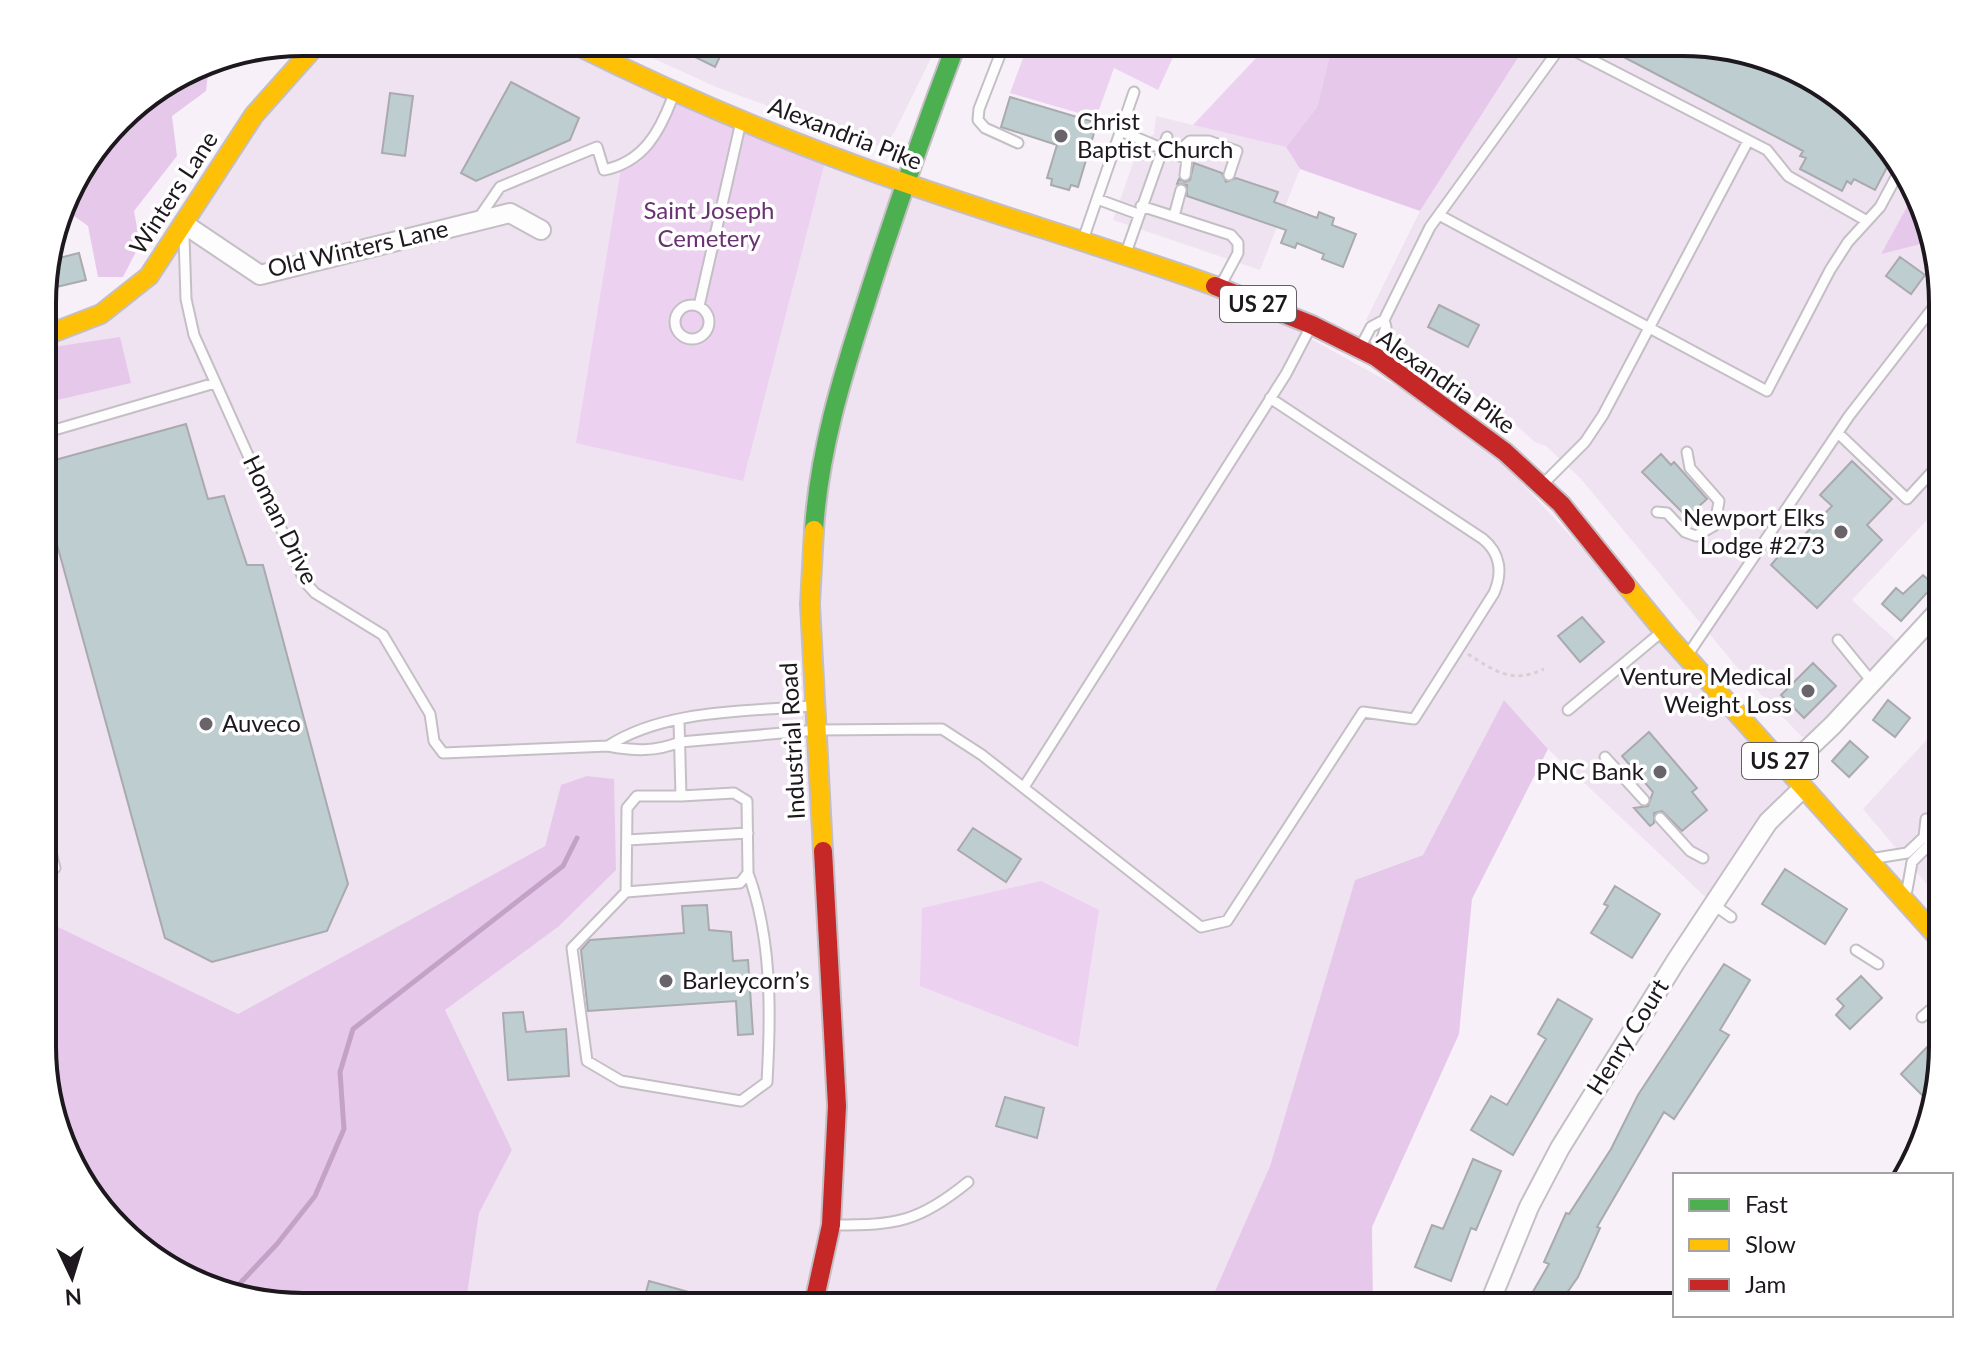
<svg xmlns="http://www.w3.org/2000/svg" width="1985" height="1349" viewBox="0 0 1985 1349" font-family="Lato,sans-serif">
	<rect width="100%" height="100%" fill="#f7f0f8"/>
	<path fill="#f0e3f1" d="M319,42H570L827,154L1220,288L1471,428L1803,788L1714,905L1548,749L1504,700L1423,855L1355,880L1270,1166L1208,1307H460L466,1302L479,1213L512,1150L444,1010L558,927L561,785L545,846L238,1015L52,924L44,895V336L102,317Z
		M617,42H939L895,131L888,141L877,146L716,87Z
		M1528,42L1698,43L1766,56L1840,96L1908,173L1914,194L1882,253L1929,242L1942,287V504L1852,600L1900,644L1816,735L1802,737L1751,684L1580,478L1546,446L1535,442L1509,419L1366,320L1420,211Z
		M1156,116L1286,147L1300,169L1260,270L1113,220L1139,146L1154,134Z
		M1942,723V902L1863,809Z"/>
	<path fill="#ecd1f0" d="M1029,42H1180L1158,90L1114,68L1096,118L1010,93Z
		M1271,42H1333L1317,107L1286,147L1193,125Z
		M674,94L827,154L743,481L576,443L621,168L639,155Z
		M1041,881L1099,910L1078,1047L920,986L922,908Z"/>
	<path fill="#e6c9ea" d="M1333,42H1528L1420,211L1300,169L1286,147L1317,107Z
		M198,66L208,74L206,91L172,116L177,156L134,211L140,244L123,277H98L88,226L63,208L69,187L131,107Z
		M1914,194L1929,242L1881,254Z
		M120,337L131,383L44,403V369L50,368L53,347Z
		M1504,700L1548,749L1472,899L1459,1034L1372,1227L1373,1307H1208L1270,1166L1355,880L1423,855Z
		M587,776L614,779L616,870L558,927L445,1010L512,1150L479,1213L466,1302L460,1307L287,1306L219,1293L145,1253L77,1177L44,1079V895L52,924L238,1014L545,846L561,785Z"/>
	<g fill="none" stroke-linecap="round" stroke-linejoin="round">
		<path stroke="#c4a2c8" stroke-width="5" d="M229,1295L277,1244L315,1196L344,1129L340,1072L353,1029L563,866L577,838"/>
	</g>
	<path fill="#becdd0" stroke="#a9aaad" stroke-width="2" d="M689,42H727L715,67L685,52Z
		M1595,42L1698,43L1766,56L1840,96L1893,156L1875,190L1854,179L1851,184L1847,181L1842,191L1800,169L1806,158L1800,156L1803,151Z
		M511,82L579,118L570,140L476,181L461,173Z
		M390,93L413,96L405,156L382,153Z
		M1010,97L1097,123L1078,187L1071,185L1069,190L1051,185L1052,179L1047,178L1057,145L1001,127Z
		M1194,163L1222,173L1226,182L1236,178L1278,192L1274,202L1317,218L1319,212L1334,218L1332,225L1356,234L1343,267L1322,259L1324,254L1297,243L1295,248L1281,243L1286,230L1187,196V185L1177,184L1179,179L1185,182L1190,180Z
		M79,253L86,280L44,290L47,261Z
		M1900,257L1925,275L1911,294L1886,276Z
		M1439,305L1479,325L1468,347L1428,327Z
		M186,424L208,499L224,496L247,565H263L348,884L327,931L212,962L165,938L44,497V463Z
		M1661,454L1671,465L1674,462L1707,499L1687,517L1642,472Z
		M1852,461L1892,499L1867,525L1882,540L1817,608L1771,565L1784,550L1787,553L1832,506L1820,495Z
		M1923,575L1934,585L1901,621L1882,604L1896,588L1903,594Z
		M1582,617L1604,642L1580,662L1558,636Z
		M1813,663L1836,686L1804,718L1781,695Z
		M1888,700L1910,718L1895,737L1873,720Z
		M1649,732L1697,788L1692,792L1707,810L1682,831L1662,811L1654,813V823L1650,826L1634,808L1648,806L1653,792L1622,756Z
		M1850,741L1868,757L1849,777L1832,761Z
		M973,828L1021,859L1006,882L958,850Z
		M1785,869L1847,909L1825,944L1762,904Z
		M1615,886L1660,914L1632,958L1591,933L1608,906L1604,904Z
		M707,905L709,930L731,932L733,961L748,960L753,1034L738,1035L736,1001L588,1011L581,950L590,940L684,933L682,906Z
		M1724,964L1750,980L1720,1030L1729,1035L1674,1119L1664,1112L1597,1227L1600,1228L1578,1277L1557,1307H1524L1549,1264L1544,1262L1566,1213L1569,1214L1611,1149L1638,1095Z
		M1861,976L1882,998L1850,1029L1836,1015L1844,1006L1837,999Z
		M1558,999L1592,1019L1513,1155L1471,1130L1491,1096L1507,1105L1546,1039L1538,1034Z
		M523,1012L526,1032L566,1029L569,1076L508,1080L503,1013Z
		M1928,1046L1942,1062L1940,1076L1922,1095L1901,1074Z
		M1005,1097L1044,1108L1037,1138L996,1126Z
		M1473,1159L1501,1171L1476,1230L1471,1228L1451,1281L1415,1267L1432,1225L1443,1229Z
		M649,1281L703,1296L701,1307H642Z"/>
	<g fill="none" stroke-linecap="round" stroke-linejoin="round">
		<defs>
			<path id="lane" d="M1005,42L979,109L978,120L985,128L1018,143
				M1563,45L1767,150L1788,176L1867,221
				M1134,92L1097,199L1138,214
				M1123,132L1187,159L1185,175
				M1175,154L1190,141H1209L1237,151L1229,175
				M1141,206L1231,235L1238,243V253L1223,281
				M1439,215L1767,391L1830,270L1848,242L1880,207L1902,166
				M1174,216L1181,190
				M478,219L500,187L597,147L604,170C643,162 659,133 672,99
				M1085,234L1097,199
				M184,236L186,299L194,335L305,582L315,593L383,635L430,714L434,741L443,753L608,746C634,751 655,752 680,742L817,730L942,729L982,755L1201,927L1227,921L1363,712L1414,719L1494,593C1503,572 1500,553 1483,539L1270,398
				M1128,247L1167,137
				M675 322a17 17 0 1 1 34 0a17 17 0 1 1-34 0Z
				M699,306L740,126
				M1384,320L1430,227L1564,42
				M1362,344L1371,327L1384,320L1386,327L1378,350
				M44,433L215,383
				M1838,433L1907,499L1942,461
				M1547,480L1585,442L1603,415L1748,141
				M1657,512L1667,513L1685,532L1696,536L1715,525L1719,501L1690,468L1687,452
				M1838,640L1873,683
				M1691,650L1849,416L1942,296
				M1568,710L1658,635
				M679,721L681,796L734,793L747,801L748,873L740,883L626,892L572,948L587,1061L621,1081L741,1101L767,1082C771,1013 772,938 748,873
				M608,746C665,709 746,712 812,706
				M1605,757L1644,800
				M1024,787L1286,374L1308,332
				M1660,818L1690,851L1703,858
				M44,824L55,868
				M1926,838L1942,817
				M627,840L748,833
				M1876,858L1907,853L1924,837L1926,819
				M1907,890L1912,862L1930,844L1942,852
				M626,892L627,808L637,796H681
				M1714,905L1731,917
				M1856,950L1878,964
				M1922,1017L1942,1000
				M835,1225C897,1225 919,1222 968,1182"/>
			<path id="street" d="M184,224L260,275L510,213L541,230
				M1787,769L1833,725L1942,607
				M1488,1307L1529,1207L1560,1148L1676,961L1768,822L1803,788"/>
			<path id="fast" d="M814,530C819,452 841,380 865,306C893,217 924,129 957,42"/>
			<path id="slow" d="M570,42C678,96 790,143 905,183C1008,219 1113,249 1215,286
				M44,336L101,314L149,276L254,115L319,42
				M814,530L810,604L823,851
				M1626,585L1667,635L1942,942"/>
			<path id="jam" d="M1215,286L1312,325L1376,357L1505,452L1561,504L1626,585
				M813,1307L831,1225L837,1106L823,851"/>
		</defs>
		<use href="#lane" stroke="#c4bfc5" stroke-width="13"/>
		<use href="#street" stroke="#c4bfc5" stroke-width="22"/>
		<use href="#fast" stroke="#c4bfc5" stroke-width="22"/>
		<use href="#slow" stroke="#c4bfc5" stroke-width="22"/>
		<use href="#jam" stroke="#c4bfc5" stroke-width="22"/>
		<path stroke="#d3d1d3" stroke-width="3" stroke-dasharray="4 4" stroke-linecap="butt" d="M1468,654C1496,672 1512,684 1544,669"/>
		<use href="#lane" stroke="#fefdfe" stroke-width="9"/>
		<use href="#street" stroke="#fefdfe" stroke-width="18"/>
		<use href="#fast" stroke="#4caf50" stroke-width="18"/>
		<use href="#slow" stroke="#ffc107" stroke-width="18"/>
		<use href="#jam" stroke="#c62828" stroke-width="18"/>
	</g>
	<g fill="#69646a" stroke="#fff" stroke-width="3">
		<circle cx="1061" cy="136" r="8"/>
		<circle cx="1841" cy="532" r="8"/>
		<circle cx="1808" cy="691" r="8"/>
		<circle cx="206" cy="724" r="8"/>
		<circle cx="1660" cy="772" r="8"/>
		<circle cx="666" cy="981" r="8"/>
	</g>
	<g text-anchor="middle" stroke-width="7" stroke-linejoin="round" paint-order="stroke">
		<g fill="#fff" stroke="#615d61" stroke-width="2">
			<rect x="1220" y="286" width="76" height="36" rx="6"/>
			<rect x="1742" y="743" width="76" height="36" rx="6"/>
		</g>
		<g font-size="22" font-weight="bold" fill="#1d181d">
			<text x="1258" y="312">US 27</text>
			<text x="1780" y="769">US 27</text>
		</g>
		<g font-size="24" fill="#1d181d" stroke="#fff" text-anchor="start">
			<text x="1077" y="130">Christ<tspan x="1077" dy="28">Baptist Church</tspan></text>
			<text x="1825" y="526" text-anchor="end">Newport Elks<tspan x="1825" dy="28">Lodge #273</tspan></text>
			<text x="1792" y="685" text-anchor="end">Venture Medical<tspan x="1792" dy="28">Weight Loss</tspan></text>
			<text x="222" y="732">Auveco</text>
			<text x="1644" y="780" text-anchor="end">PNC Bank</text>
			<text x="682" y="989">Barleycorn’s</text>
		</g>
		<g font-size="24" fill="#1d181d" stroke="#fff">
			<text transform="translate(845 134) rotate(21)" y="8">Alexandria Pike</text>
			<text transform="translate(174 193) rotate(-57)" y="8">Winters Lane</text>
			<text transform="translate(358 249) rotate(-13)" y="8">Old Winters Lane</text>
			<text transform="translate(1446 382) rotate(35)" y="8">Alexandria Pike</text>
			<text transform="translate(280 520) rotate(64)" y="8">Homan Drive</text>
			<text transform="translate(793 741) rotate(-93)" y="8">Industrial Road</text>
			<text transform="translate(1628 1037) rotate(-58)" y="8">Henry Court</text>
		</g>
		<g font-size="24" fill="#6a3172" stroke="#fff">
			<text x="709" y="219">Saint Joseph<tspan x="709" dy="28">Cemetery</tspan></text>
		</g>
	</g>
	<path d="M0 0H1985V1349H0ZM303 56H1682A247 247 0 0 1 1929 303V1046A247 247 0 0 1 1682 1293H303A247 247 0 0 1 56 1046V303A247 247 0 0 1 303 56Z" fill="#fff" fill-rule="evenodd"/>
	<path fill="none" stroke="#1d181d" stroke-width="4" d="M303 56H1682A247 247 0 0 1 1929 303V1046A247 247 0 0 1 1682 1293H303A247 247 0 0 1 56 1046V303A247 247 0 0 1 303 56Z"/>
	<rect x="1673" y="1173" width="280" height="144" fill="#ffffff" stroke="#a5a3a5" stroke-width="2"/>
	<rect x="1689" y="1199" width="40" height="12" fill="#4caf50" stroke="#a5a3a5" stroke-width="2"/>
	<text x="1745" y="1213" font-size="24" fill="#1d181d">Fast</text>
	<rect x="1689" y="1239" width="40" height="12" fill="#ffc107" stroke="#a5a3a5" stroke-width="2"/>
	<text x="1745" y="1253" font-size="24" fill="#1d181d">Slow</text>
	<rect x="1689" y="1279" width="40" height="12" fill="#c62828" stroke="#a5a3a5" stroke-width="2"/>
	<text x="1745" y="1293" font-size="24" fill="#1d181d">Jam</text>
	<g transform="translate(72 1277) rotate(176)" stroke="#ffffff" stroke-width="6" paint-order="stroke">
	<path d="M0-6L14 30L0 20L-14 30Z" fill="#1d181d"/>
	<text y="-12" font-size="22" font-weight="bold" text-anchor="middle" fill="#1d181d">N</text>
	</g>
</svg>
